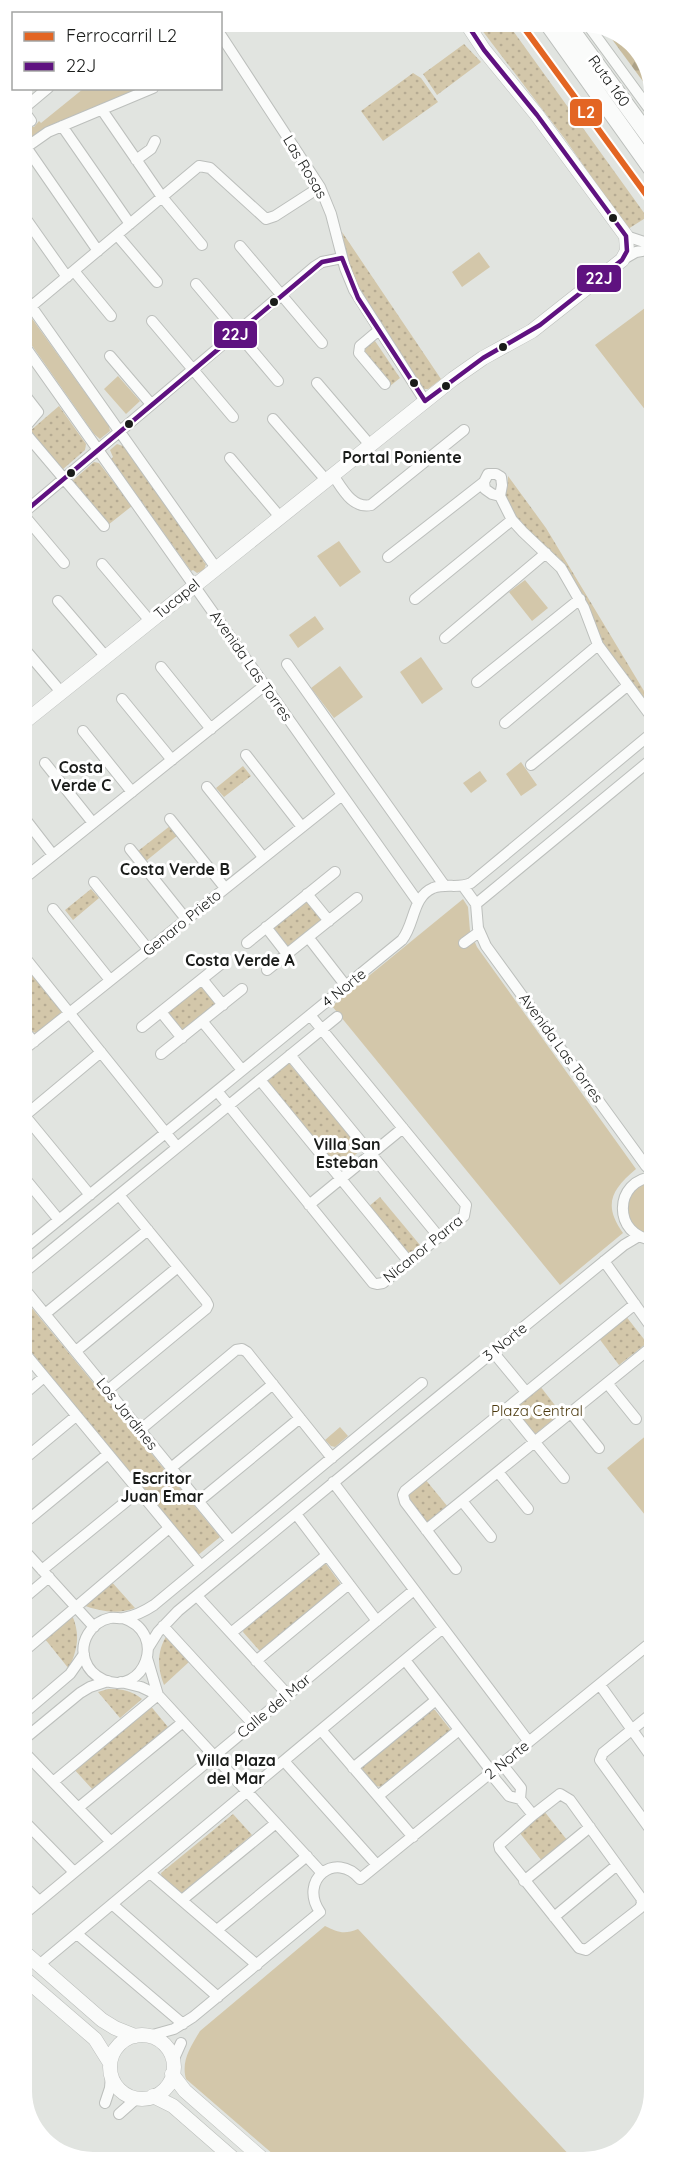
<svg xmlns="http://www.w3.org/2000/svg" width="676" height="2183" viewBox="0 0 676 2183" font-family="Quicksand,sans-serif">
	<defs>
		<pattern id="forest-firs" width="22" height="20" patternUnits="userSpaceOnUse" patternTransform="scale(1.5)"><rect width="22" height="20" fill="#c9bc9d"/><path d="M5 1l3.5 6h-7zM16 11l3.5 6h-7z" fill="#aca187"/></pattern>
		<pattern id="park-dots" width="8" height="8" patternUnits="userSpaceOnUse" patternTransform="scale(1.5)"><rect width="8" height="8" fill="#d3c7aa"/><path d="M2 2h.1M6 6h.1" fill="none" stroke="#b5aa92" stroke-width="1.8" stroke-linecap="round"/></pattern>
	</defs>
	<rect width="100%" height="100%" fill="#e1e4e0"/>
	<path fill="#d3c7aa" d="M83,89H138L44,130L21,145V123L25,120L29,127H34L39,121L41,123Z
		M479,252L490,267L462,287L452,272Z
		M653,302V420L595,345Z
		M28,313L109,426L110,431L100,439L94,434L21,330V319Z
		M118,376L140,401L126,414L104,389Z
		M339,541L361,572L340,587L317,556Z
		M525,580L548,608L532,621L509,592Z
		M315,616L324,629L298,648L289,635Z
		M421,657L443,689L422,704L400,672Z
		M340,666L363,697L334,718L311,688Z
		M521,762L537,785L521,796L506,774Z
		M480,771L487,781L471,793L463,783Z
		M463,899L468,907L470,931L477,947L636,1169C611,1190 603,1205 623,1233L560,1285L332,1006Z
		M654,1182V1238C650,1237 644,1236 640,1234C624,1224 622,1195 640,1186C644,1184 650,1183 654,1182Z
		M340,1427L348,1436L335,1447L331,1446L325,1440Z
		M648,1434L654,1441V1526L607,1468Z
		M325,1926C337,1932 344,1935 358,1929L574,2160L281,2161L186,2079C181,2061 190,2048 200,2031Z"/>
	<path fill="url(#forest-firs)" d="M603,27L630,39L653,75V95Z"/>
	<path fill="url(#park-dots)" d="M475,21H506L647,217L628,229L565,139Z
		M464,44L481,62L437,95L423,74Z
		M413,73L421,78L438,102L383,141L361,111Z
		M342,232L441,379L428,389H424L421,385L360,291L349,268Z
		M373,338L400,378L390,386L361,353Z
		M59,406L86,444L85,450L62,470L30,431Z
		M117,444L126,447L205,559L203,561L206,564L204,570L197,573L193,570L191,571L111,459L113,457L110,450Z
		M94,462L99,463L132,506L108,525L72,481Z
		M508,476L546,528L653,706V711L600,640L584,597L562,561L521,524L504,497L507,489Z
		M243,766L251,776L224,797L216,788Z
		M170,826L178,835L146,861L138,851Z
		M91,889L99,898L73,920L65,910Z
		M305,901H310L323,918L289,948L285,947L272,931L273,926Z
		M22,959L62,1011L60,1015L36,1033L31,1031L22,1021Z
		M200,984L217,1004L183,1032L167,1015V1010Z
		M288,1062L361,1150L339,1168L266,1081Z
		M380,1197L420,1245L409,1254L368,1207Z
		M22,1296L220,1537L197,1556L23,1342Z
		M625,1315L647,1343L619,1365L598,1337Z
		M540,1386L561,1413L534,1435L512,1408Z
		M425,1479L448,1507L427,1523L405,1496Z
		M322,1563L326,1564L340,1583L339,1587L262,1651L259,1650L243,1632L244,1628Z
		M110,1580L135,1608C117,1615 100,1611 82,1605Z
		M72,1615C81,1636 77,1649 69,1669L45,1639Z
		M167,1635L190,1661L164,1685C157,1667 157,1651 167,1635Z
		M108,1689C122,1689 131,1690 142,1699L120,1718L98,1692Z
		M149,1704L168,1727L93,1790L73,1768Z
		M432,1710H435L450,1729L449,1732L381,1787L376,1786L362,1769L363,1764Z
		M544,1811L567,1840L542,1861L519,1832Z
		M233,1814L252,1835L183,1892L178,1893L162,1878L161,1873Z"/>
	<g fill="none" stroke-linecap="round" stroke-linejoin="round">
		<defs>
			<path id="minor" d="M585,21L653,114
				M220,34L320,187L331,214L345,268L354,290L425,401
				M21,107L31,121
				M23,109L48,88
				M102,110L162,197L202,245
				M62,126L130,224
				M26,147L98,251
				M21,151L48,132L153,88
				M136,160L151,149L155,141
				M21,212L67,277
				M117,235L157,282
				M626,236L653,245
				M240,246L322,343
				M622,260L636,252L653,249
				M74,271L111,316
				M196,284L278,381
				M21,292L216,568
				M21,315L199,166L210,168L266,219L275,216L320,187
				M152,321L233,417
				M379,330L360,346L359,353L385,384
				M21,341L418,902
				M110,356L151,404
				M317,383L370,445
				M21,390L38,412L25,427L26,434L104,526
				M273,419L326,480
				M230,458L280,517
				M333,475C342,488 352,509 371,505L464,430
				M500,496L492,494L485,489L484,482L488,474H496L501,477L502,485L500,496L512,520L523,532L561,568L584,608L598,645L653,719
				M22,513L64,563
				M22,514L314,267L322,262L342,258
				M388,557L484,482
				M102,564L150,621
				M415,599L512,520
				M58,601L106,657
				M445,638L546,553
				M22,646L61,692
				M287,664L444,885
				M161,667L211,729
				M477,682L580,599
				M122,699L172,760
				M505,723L598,645
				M83,731L132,792
				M246,755L302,827
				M45,763L93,823
				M531,765L627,686
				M207,787L263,857
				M22,815L53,855
				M170,819L225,888
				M130,849L186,919
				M22,880L265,685
				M94,882L148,949
				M463,886L476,904L478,928L486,946L646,1166L654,1174
				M307,894L329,921
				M476,904L653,758
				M53,909L110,980
				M266,927L287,954
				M308,937L346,986
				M247,943L335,872
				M464,943L479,932
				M22,954L177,1147
				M267,970L357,898
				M202,979L223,1005
				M161,1012L182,1038
				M202,1021L242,1070
				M142,1027L222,963
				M22,1028L34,1042
				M22,1051L342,795
				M161,1054L242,989
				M290,1055L439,1237
				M260,1080L409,1262
				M217,1091L373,1283L377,1284L383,1283L464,1216L466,1205L310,1015
				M25,1116L90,1195
				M22,1118L101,1052
				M22,1175L59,1220
				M654,1177C613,1179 612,1237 654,1240
				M309,1205L403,1128
				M22,1250L402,940C415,924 412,897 433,888C446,883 459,889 471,883L653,732
				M604,1261L654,1331
				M22,1274L337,1017
				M22,1286L231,1541
				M45,1314L148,1230
				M23,1351L201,1566
				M76,1351L178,1267
				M493,1352L526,1392
				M607,1383L636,1419
				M108,1390L206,1309L208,1305L206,1301L119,1195
				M23,1395L44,1377
				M507,1408L564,1478
				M571,1413L599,1448
				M140,1430L236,1350L242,1349L247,1352L332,1458
				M23,1460L76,1416
				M171,1468L273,1384
				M498,1472L528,1509
				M333,1482L529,1742
				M199,1501L300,1418
				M462,1501L491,1537
				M296,1514L377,1621
				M23,1524L108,1454
				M426,1530L654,1345
				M23,1549L94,1627
				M456,1569L405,1502L403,1495L405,1491L635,1304
				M42,1570L139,1491
				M197,1596L288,1695
				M23,1599L49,1577
				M123,1618C169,1633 144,1697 104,1680C95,1676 88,1669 85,1660C79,1642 91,1622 110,1618C115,1617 120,1619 124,1618C134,1616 145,1611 154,1605L422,1383
				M163,1626L253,1724
				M231,1633L327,1555
				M148,1648L158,1632L178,1611L373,1450L624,1245L639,1236
				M23,1652L169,1528
				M147,1658L158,1695
				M405,1660L492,1772
				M256,1661L349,1584
				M121,1682L141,1687L158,1695L322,1873
				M600,1685L655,1762
				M655,1711L603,1753L600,1760L655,1836
				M23,1714L70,1674L84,1654
				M321,1730L413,1837
				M23,1740L80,1693L90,1687L108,1681
				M23,1751L111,1842
				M284,1761L377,1865
				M502,1764L521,1788L520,1799L533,1815
				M353,1768L436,1700
				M490,1773L509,1796L520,1799
				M53,1782L158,1695
				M560,1794L570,1800L641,1898L642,1903L640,1908L586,1950L579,1948L500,1849L499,1845L533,1815Z
				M378,1796L459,1730
				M78,1808L183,1722
				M23,1820L74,1872
				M150,1873L257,1965
				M524,1881L590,1827
				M23,1885L39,1901
				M182,1900L276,1823
				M112,1904L218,1997
				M23,1915L414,1590
				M554,1917L617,1865
				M217,1930L307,1856
				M77,1934L183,2024
				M39,1965L443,1628
				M149,2036L174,2029L193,2017L320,1912C298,1880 336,1850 360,1879L654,1640
				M173,2061L181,2043
				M105,2103L110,2088L111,2075
				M119,2114L137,2098"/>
			<path id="major" d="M22,724L453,379L483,358L532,331L622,260L627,251L626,236L537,115L484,50L465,21
				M23,1951L102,2020L115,2028L135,2036
				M23,1977L95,2039L110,2063
				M110 2067a32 32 0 1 1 64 0a32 32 0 1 1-64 0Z
				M172,2074L185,2091L265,2161
				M153,2096L173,2106L236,2161"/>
			<path id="highway" d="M546,21L653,171
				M565,21L653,142"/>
		</defs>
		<use href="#minor" stroke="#bcbfbc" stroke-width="12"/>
		<use href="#major" stroke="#bcbfbc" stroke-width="15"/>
		<use href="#highway" stroke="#bcbfbc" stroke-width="18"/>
		<use href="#minor" stroke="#fafbfa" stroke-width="10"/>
		<use href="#major" stroke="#fafbfa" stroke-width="14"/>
		<use href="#highway" stroke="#fafbfa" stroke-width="16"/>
		<defs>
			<path id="bus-1" d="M22,514L322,262L342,258L358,298L425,401L483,358L540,325L622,260L627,251L626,236L537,115L484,50L465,21"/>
		</defs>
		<use href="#bus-1" stroke="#fff" stroke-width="9"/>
		<use href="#bus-1" stroke="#5f1280" stroke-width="4.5"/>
		<defs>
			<path id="rail-1" d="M519,21L653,204"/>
		</defs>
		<use href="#rail-1" stroke="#fff" stroke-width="10"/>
		<use href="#rail-1" stroke="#e36523" stroke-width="6"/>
	</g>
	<g fill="#1a1c1a" stroke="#fff" stroke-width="2">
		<circle cx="613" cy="218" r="5"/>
		<circle cx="274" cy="302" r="5"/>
		<circle cx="503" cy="347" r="5"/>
		<circle cx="414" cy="383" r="5"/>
		<circle cx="446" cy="386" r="5"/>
		<circle cx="129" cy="424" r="5"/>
		<circle cx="71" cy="473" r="5"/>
	</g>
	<g text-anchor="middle" stroke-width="6" stroke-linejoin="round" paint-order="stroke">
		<g font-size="15" fill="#1a1c1a" stroke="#fff">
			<text transform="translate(609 81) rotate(54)" y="5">Ruta 160</text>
			<text transform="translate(305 167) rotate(59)" y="5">Las Rosas</text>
			<text transform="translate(177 599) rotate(-39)" y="5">Tucapel</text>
			<text transform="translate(251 666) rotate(55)" y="5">Avenida Las Torres</text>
			<text transform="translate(182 923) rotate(-39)" y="5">Genaro Prieto</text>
			<text transform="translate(344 988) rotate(-39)" y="5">4 Norte</text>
			<text transform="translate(561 1048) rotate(54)" y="5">Avenida Las Torres</text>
			<text transform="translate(423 1249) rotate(-39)" y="5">Nicanor Parra</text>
			<text transform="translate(505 1342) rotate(-39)" y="5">3 Norte</text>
			<text transform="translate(127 1414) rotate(51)" y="5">Los Jardines</text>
			<text transform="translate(274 1706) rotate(-40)" y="5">Calle del Mar</text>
			<text transform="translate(507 1760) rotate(-39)" y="5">2 Norte</text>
		</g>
		<g font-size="15" fill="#4b390e" stroke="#fff">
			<text x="537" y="1416">Plaza Central</text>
		</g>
		<g font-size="16" font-weight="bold" fill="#1a1c1a" stroke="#fff">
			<text x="402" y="463">Portal Poniente</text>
			<text x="81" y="773">Costa<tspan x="81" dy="18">Verde C</tspan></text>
			<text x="175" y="875">Costa Verde B</text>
			<text x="240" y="966">Costa Verde A</text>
			<text x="347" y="1150">Villa San<tspan x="347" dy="18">Esteban</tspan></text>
			<text x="162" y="1484">Escritor<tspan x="162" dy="18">Juan Emar</tspan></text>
			<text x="236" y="1766">Villa Plaza<tspan x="236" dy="18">del Mar</tspan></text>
		</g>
	</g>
	<path d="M0 0H676V2183H0ZM93 32H583A61 61 0 0 1 644 93V2091A61 61 0 0 1 583 2152H93A61 61 0 0 1 32 2091V93A61 61 0 0 1 93 32Z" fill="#fff" fill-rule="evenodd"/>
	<g stroke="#fff" stroke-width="2">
		<rect x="569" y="98" width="34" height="29" rx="6" fill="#e36523"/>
		<rect x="576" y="264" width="46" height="29" rx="6" fill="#5f1280"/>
		<rect x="213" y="320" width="45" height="29" rx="6" fill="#5f1280"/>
	</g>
	<g font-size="16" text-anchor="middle" font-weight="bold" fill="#fff">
		<text x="586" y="118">L2</text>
		<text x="599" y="284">22J</text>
		<text x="235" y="340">22J</text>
	</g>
	<rect x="12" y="12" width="210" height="78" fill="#ffffff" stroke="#a3a4a3" stroke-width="1.5"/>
	<rect x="24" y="32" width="30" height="9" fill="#e36523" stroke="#a3a4a3" stroke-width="1.5"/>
	<text x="66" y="42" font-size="18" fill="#1a1c1a">Ferrocarril L2</text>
	<rect x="24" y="62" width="30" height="9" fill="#5f1280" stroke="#a3a4a3" stroke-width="1.5"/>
	<text x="66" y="72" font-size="18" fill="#1a1c1a">22J</text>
</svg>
